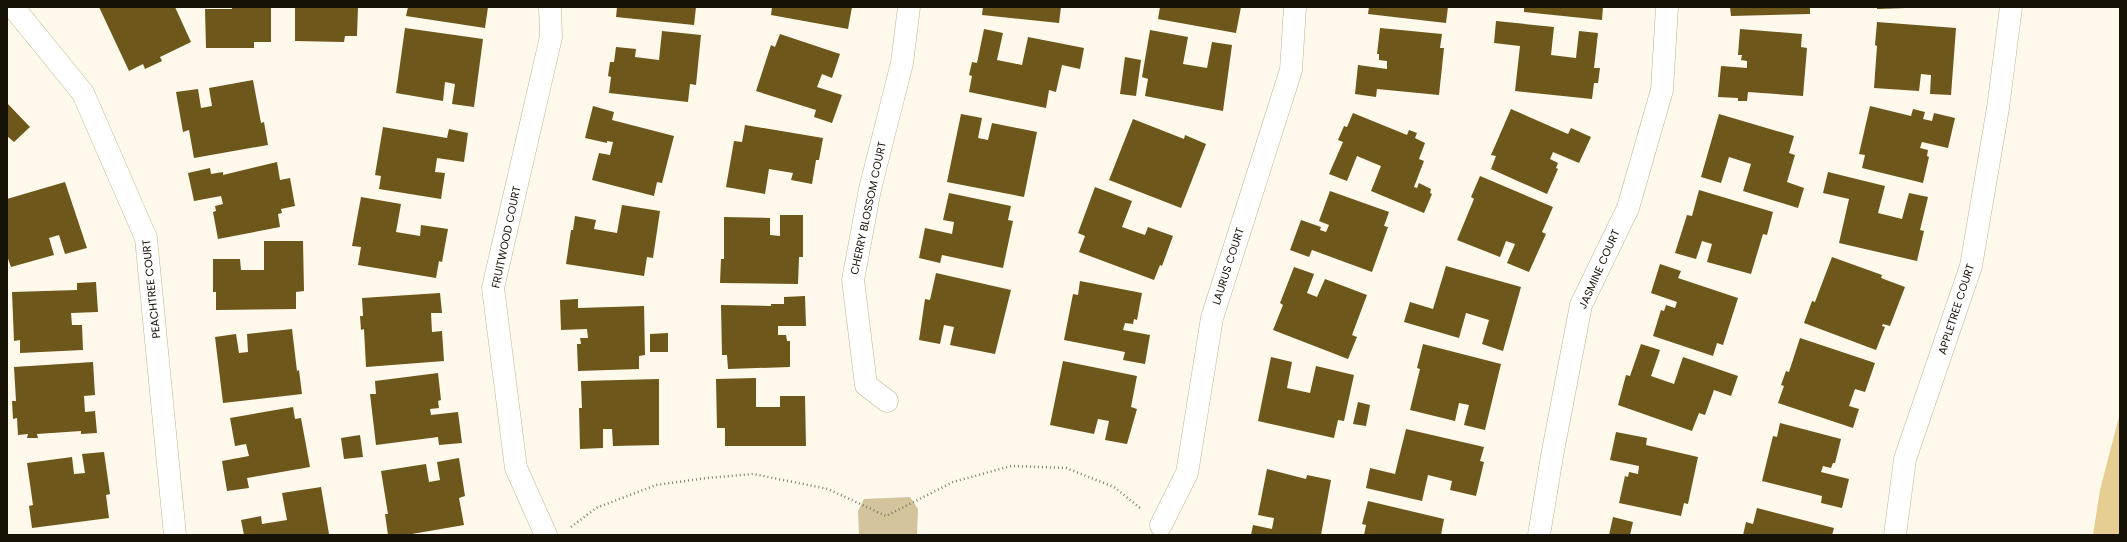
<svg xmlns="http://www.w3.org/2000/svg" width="2127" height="542" viewBox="0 0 2127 542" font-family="Poppins,sans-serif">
	<rect width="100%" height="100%" fill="#fff9eb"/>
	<path fill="#d4c49d" d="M910,497L918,509L917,535H859L858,511L864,499Z"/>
	<path fill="#e6cd91" d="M2120,413V535H2093L2100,490Z"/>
	<path fill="#6d571a" d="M99,7H175L191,42L160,57L162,61L145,69L143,64L129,71Z
		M232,7H271V42H254V48H206L205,9H232Z
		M295,7H358L357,36H345L344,42L295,41Z
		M408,7H488L485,28L406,16Z
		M617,7H696L694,25L616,17Z
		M772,7H852L848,29L771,15Z
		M983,7H1061L1059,23L982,15Z
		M1160,7H1241L1236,33L1158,19Z
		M1369,7H1448L1446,23L1368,14Z
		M1524,7H1603L1602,20L1524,12Z
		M1730,7H1810V14L1731,16Z
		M1877,7H1906V8L1877,9Z
		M1496,21L1554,27L1551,55L1576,58L1579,31L1598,33L1594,68H1600L1598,83H1594L1592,99L1515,91L1520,46L1494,43Z
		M1877,22L1956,28L1951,95L1930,94L1931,75L1921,74L1919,91L1874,88L1877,46L1875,45Z
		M405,28L483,39L474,107L452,104L455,84L445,82L443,101L396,93Z
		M1380,28L1442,34L1440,48H1444L1439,95L1377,89L1376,97L1355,94L1358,65L1387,69V61L1379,60V54H1377Z
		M984,29L1003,33L997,60L1022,65L1028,37L1084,48L1080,69L1062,65L1056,92L1049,90L1046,108L969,92L972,76L969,75L972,62L977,63Z
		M1740,29L1802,34L1801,47L1807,48L1803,96L1748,92L1747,101H1738V98L1718,97L1721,66L1747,68V61L1741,60L1742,55H1738Z
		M1150,30L1188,37L1183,64L1207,68L1212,42L1232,45L1223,111L1145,96L1148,79L1142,77Z
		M662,31L701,35L696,85L690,84L688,102L609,93L611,77L608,76L610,62H614L616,47L636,49L635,57L659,60Z
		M780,34L840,54L832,78L822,74L817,87L842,95L832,123L814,117L816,110L756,91L771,45L775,47Z
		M1125,57L1141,60L1136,96L1120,94Z
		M253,80L261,123L264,122L268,145L194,158L189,130L183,132L176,92L198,89L201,108L212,106L209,88Z
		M7,103L30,127L14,142L7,136Z
		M593,106L614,112L612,120L674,136L662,183L657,182L654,196L592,180L599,153L610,155L613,142L607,141V143L585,138Z
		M1870,106L1911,116L1913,109L1925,112L1923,119L1932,121L1934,113L1955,118L1948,148L1922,142L1920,148L1928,150L1927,156L1929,157L1923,183L1862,168L1865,155L1859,154Z
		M1511,109L1568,134L1571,128L1591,137L1579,163L1553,152L1550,159L1558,163L1556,168L1558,169L1547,194L1491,169L1496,156L1491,155Z
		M1353,113L1407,135L1409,130L1417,133L1415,138L1425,143L1419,159L1424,161L1414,187L1417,188L1419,183L1431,189L1430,193L1432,194L1424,213L1371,191L1381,166L1357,156L1347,181L1329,174L1343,142L1338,140L1344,126L1347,127Z
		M961,114L982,118L978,138L988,140L992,123L1037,132L1024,197L947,182Z
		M1719,114L1794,136L1789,153L1795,155L1787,182L1804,188L1798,208L1743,191L1751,164L1729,157L1721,183L1701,177Z
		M1133,119L1184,139L1185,135L1206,144L1181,208L1109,180Z
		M745,125L823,138L819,160H816L812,184L791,180L793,173L769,169L765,194L726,187L734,141L742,142Z
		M383,127L447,138L449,129L468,133L464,162L437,158L435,172L445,173L441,199L379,189L381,176L375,175Z
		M277,162L280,180L290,178L295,206L281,209L282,213L278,214L280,227L218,239L213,212L216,211L215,206L223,204L221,196L194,201L188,173L210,168L211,174L223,172V175Z
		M1828,172L1885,186L1878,213L1902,219L1909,193L1928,197L1920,230L1924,231L1917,261L1839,243L1849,199L1823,193Z
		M1480,176L1553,207L1542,232L1546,234L1529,272L1507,263L1515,244L1506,241L1500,257L1457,240L1474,199L1471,197Z
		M65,182L87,248L65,254L59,235L49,238L54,255L11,267L7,256V199Z
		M1095,187L1132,201L1122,227L1145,235L1148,227L1173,236L1162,266L1160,265L1154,280L1079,252L1085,236L1078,233Z
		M1699,190L1773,212L1767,235L1763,234L1751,274L1707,262L1712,244L1702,241L1696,259L1675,253L1687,215L1692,216Z
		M1330,191L1389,212L1384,226L1388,227L1372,272L1312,250L1309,257L1290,250L1301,220L1321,227L1320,230L1326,232L1329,225L1319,221Z
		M949,193L1011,206L1008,220L1013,221L1003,268L942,255L940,263L919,258L925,228L952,234L954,222L943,220Z
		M361,197L401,204L396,232L420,236L421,225L448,229L442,262L439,261L436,278L358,265L361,247L352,246Z
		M622,205L660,211L653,258L647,257L644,276L566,264L571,230H573L575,216L596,220L594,229L617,233Z
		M780,215H803V257H799L798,284L720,283L721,259H724V217L770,218V235L780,236Z
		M264,241H303L304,291L296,292V309L216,310V292H213V259H240L241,270H264Z
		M1832,257L1882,275L1881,278L1905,287L1890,326L1883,324L1882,326L1885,327L1876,350L1804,323L1812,301L1815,302Z
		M1660,264L1681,271L1678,278L1738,298L1723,345L1717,343L1713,356L1653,336L1661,310L1664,311L1666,305L1675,308L1677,302L1651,293Z
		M1446,266L1521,287L1503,351L1482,344L1489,320L1466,313L1459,338L1404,322L1410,302L1433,309Z
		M1294,267L1314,274L1307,293L1317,297L1325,279L1367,295L1352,335L1357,337L1348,359L1273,330L1283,305L1280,303Z
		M936,273L1011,290L995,354L950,345L954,327L944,325L940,344L919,340L925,299L930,300Z
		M1080,281L1142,293L1137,320L1134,319L1133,324L1125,323L1123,330L1150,335L1145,364L1123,360L1125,352L1064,340L1073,294L1078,295Z
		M96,282L98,312L71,313L72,325H82L83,350L20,353V340L14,341L12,292L77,290V283Z
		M440,293L442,313H431L432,332L442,331L444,361L366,367L364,329L361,330L360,316H363L362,298Z
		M805,296L806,326H778V335H786L787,341H790V367L728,369L727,355H722L721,305L771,306V304H784V297Z
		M578,299V308L644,306L645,355L639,356V369L578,371L577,344H581L580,338H588L587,329L561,330L560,300Z
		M292,329L297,371L299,370L302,394L223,403L215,337L236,334L239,353L248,352L247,334Z
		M668,333V352H650V334Z
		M1800,338L1875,363L1865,392L1855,389L1849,406L1859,409L1853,428L1778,403L1784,386L1781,385L1786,371L1789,372Z
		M1423,344L1501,364L1485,430L1464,425L1469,405L1459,403L1455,421L1410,410L1420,369L1417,368Z
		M1641,344L1660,350L1651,376L1674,384L1683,357L1738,376L1731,396L1714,390L1705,415L1699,413L1692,431L1618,405L1626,375L1630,376Z
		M1271,357L1292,362L1287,388L1310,393L1316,366L1354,375L1344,421L1338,420L1334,438L1258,421Z
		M1063,361L1137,376L1131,407L1137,409L1127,444L1105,440L1109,421L1098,419L1094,434L1050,425Z
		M93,362L95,395L84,396L85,412L95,411L97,433L81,434V431L37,434L38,438H27L28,434L18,435L17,418L13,419L12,401H16L14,367Z
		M438,373L441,400L438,401L439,408L430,409L431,415L458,412L462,443L439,445L438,437L376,445L370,394H376L375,381Z
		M756,378V407H780V396H805L806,446H725V428H717L716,379Z
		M659,379V445L613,446L612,429H603V448L580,449L579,408H582L581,381Z
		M1358,402L1370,405L1366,426L1353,424Z
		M293,407L295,419L301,418L310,467L247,478L249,488L227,491L222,461L249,456L246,444L235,446L230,418Z
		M1780,423L1841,439L1835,463H1833L1831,468L1823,466L1821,472L1849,479L1842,508L1821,503L1822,496L1762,481L1773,436L1777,437Z
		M1406,429L1484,447L1480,461L1484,462L1476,496L1450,490L1452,481L1428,475L1422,501L1366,488L1370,468L1395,474Z
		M1616,432L1647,438L1646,445L1698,457L1688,504L1684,503L1681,516L1619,503L1625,476L1628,477L1629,472L1638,474L1639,466L1610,460Z
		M360,435L363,457L344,459L341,438Z
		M104,452L110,494L106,495L109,518L32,528L29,506L33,505L27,463L72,457L74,474L85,473L82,454Z
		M459,458L465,496L459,498L464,525L406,535H388L385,514H388L381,471L426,464L429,482L440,480L437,462Z
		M1267,469L1306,479L1307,475L1331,480L1321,535H1251L1253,525L1272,529L1274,518L1258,515Z
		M321,487L329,534L244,535L241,520L261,516L262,524L287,520L282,493Z
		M1368,501L1444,519L1441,535H1364L1366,525L1362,524Z
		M1757,508L1834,528L1832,535H1743L1746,522L1753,524Z
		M1613,517L1633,522L1630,535H1609Z"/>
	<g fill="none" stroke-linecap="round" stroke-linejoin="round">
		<defs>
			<path id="minor" d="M13,7L83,93L146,238L175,535
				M887,401L866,385L853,280L870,189L902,63L909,7
				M1161,525L1187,473L1212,318L1291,70L1295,7
				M546,535L516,468L493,288L551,37L550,7
				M1539,535L1552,456L1581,305L1628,208L1662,90L1667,7
				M1895,535L1905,459L1971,266L1998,108L2011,7"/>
		</defs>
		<use href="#minor" stroke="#c1b393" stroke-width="23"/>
		<path stroke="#817b6e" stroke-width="2.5" stroke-dasharray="1 3" stroke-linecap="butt" d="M571,527L596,508L656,485L707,478L753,474L828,489L886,516L953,482L1011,466L1066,468L1114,487L1140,508"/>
		<use href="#minor" stroke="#fff" stroke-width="22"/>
	</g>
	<g text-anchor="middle" stroke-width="4" stroke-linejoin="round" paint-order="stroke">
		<g font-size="11" fill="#171206" stroke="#fff">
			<text transform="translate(868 208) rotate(-78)" y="4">CHERRY BLOSSOM COURT</text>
			<text transform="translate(506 237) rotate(-78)" y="4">FRUITWOOD COURT</text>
			<text transform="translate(1228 266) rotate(-72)" y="4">LAURUS COURT</text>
			<text transform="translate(1599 269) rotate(-66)" y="4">JASMINE COURT</text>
			<text transform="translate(151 289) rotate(-96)" y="4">PEACHTREE COURT</text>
			<text transform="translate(1956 309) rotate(-72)" y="4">APPLETREE COURT</text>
		</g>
	</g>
	<rect width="2127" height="542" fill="none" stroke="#171206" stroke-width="16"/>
</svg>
